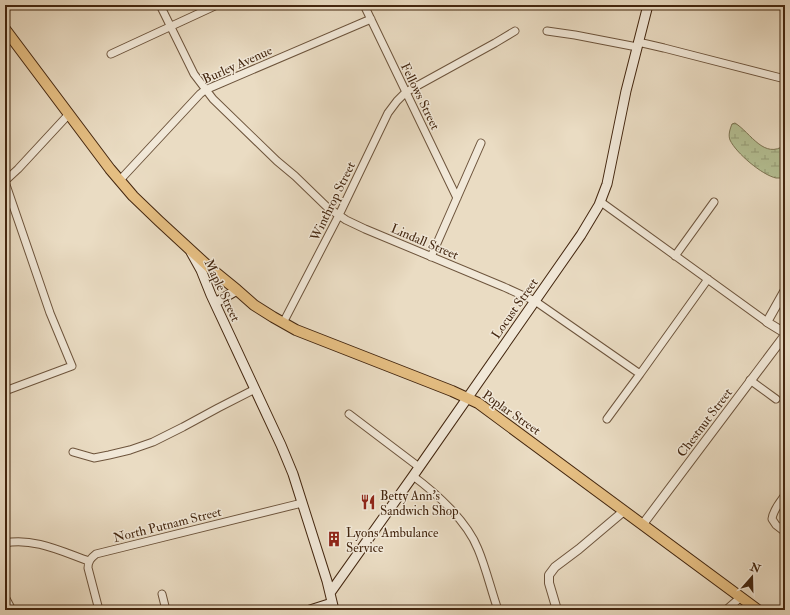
<svg xmlns="http://www.w3.org/2000/svg" width="790" height="615" viewBox="0 0 790 615" font-family="'IM FELL Double Pica',serif">
	<defs>
		<pattern id="wetland-marsh" width="20" height="14" patternUnits="userSpaceOnUse"><rect width="20" height="14" fill="#b5c195"/><path d="M1 5h8M5 5V1M11 12h8M15 12V8" fill="none" stroke="#959d78"/></pattern>
	</defs>
	<rect width="100%" height="100%" fill="#eadcc3"/>
	<filter id="stains"><feTurbulence type="fractalNoise" baseFrequency=".005" numOctaves="4"/><feColorMatrix values="0 0 0 0 .2 0 0 0 0 .09 0 0 0 0 .02 0 0 0 .5 -.17"/></filter>
	<radialGradient id="worn" r=".72"><stop offset=".6" stop-color="#630" stop-opacity="0"/><stop offset="1" stop-color="#630" stop-opacity=".3"/></radialGradient>
	<path fill="url(#wetland-marsh)" stroke="#7c7452" d="M735,123C751,133 764,160 785,145V175L782,178C780,178 778,178 776,178C762,175 736,153 730,140C728,135 730,129 732,124Z"/>
	<g fill="none" stroke-linecap="round" stroke-linejoin="round">
		<defs>
			<path id="minor" d="M160,5L194,74L213,99L277,161L295,176L327,207L346,220L365,229L504,287L535,301L640,374L708,279
				M364,5L457,198
				M547,31L575,35L637,47
				M638,42L664,48L785,79
				M111,54L217,5
				M120,180L200,94L205,90L371,19
				M5,181L18,169L69,114
				M5,182L50,313L72,366L5,391
				M601,202L767,322
				M675,256L714,202
				M431,257L481,143
				M283,323L339,215L388,113L397,101L406,92L495,43L515,31
				M750,380L776,399
				M349,414L419,467
				M607,419L640,374
				M73,452L94,458L109,455L130,450L153,442L183,427L218,408L255,389
				M413,476C436,493 467,521 478,549C486,568 491,590 498,610
				M785,495C780,502 773,510 772,519L776,525L785,532
				M5,543C33,537 63,552 89,561
				M162,594L166,610
				M5,597L12,610
				M99,610L88,568C88,561 91,558 96,554L302,503
				M726,610L741,597"/>
			<path id="tertiary" d="M785,290L767,322L785,333
				M643,524L785,335
				M557,610L549,583V575L555,567L579,549L624,511"/>
			<path id="secondary" d="M191,252L201,270L211,295L281,445L293,474L327,581L334,610
				M215,303L237,290
				M330,593L413,476L581,235L599,205L607,184L626,91L648,5
				M310,610L332,603"/>
			<path id="primary" d="M5,29L110,169L133,196L159,221L210,268L237,290L254,305L273,317L296,330L452,391L478,403L758,610"/>
		</defs>
		<use href="#minor" stroke="#6d543c" stroke-width="9"/>
		<use href="#tertiary" stroke="#6d543c" stroke-width="10"/>
		<use href="#secondary" stroke="#43260f" stroke-width="11"/>
		<use href="#primary" stroke="#43260f" stroke-width="12"/>
		<use href="#minor" stroke="#f1e8d8" stroke-width="7"/>
		<use href="#tertiary" stroke="#f1e8d8" stroke-width="8"/>
		<use href="#secondary" stroke="#f1e8d8" stroke-width="9"/>
		<use href="#primary" stroke="#e5be82" stroke-width="10"/>
	</g>
	<defs>
		<symbol id="restaurant-bare" viewBox="-9 -9 18 18"><path d="M-5-6h1v4h1v-4h1v4h1v-4h1v5L-1.5 .5V6h-2V.5L-5-1ZM5-6V6H3V1.5H1.5Q1.5-4 5-6Z" fill="#8f2418" stroke="#f1e8d8" stroke-width="2.5" paint-order="stroke"/></symbol>
		<symbol id="building-bare" viewBox="-9 -9 18 18"><path d="M-4-6H4V6H1V3H-1V6H-4ZM-2.5-4.3h1.7v1.8h-1.7ZM.8-4.3h1.7v1.8H.8ZM-2.5-1h1.7V.8h-1.7ZM.8-1h1.7V.8H.8Z" fill="#8f2418" stroke="#f1e8d8" stroke-width="2.5" paint-order="stroke"/></symbol>
	</defs>
	<g fill-rule="evenodd">
		<use href="#restaurant-bare" x="357" y="491" width="22" height="22"/>
		<use href="#building-bare" x="323" y="528" width="22" height="22"/>
	</g>
	<g text-anchor="middle" stroke-width="3" stroke-linejoin="round" paint-order="stroke">
		<g font-size="13" fill="#43260f" stroke="#f1e8d8">
			<text transform="translate(237 64) rotate(-24)" y="5">Burley Avenue</text>
			<text transform="translate(421 96) rotate(64)" y="5">Fellows Street</text>
			<text transform="translate(332 201) rotate(-64)" y="5">Winthrop Street</text>
			<text transform="translate(425 241) rotate(23)" y="5">Lindall Street</text>
			<text transform="translate(223 290) rotate(65)" y="5">Maple Street</text>
			<text transform="translate(514 308) rotate(-55)" y="5">Locust Street</text>
			<text transform="translate(512 412) rotate(35)" y="5">Poplar Street</text>
			<text transform="translate(704 422) rotate(-53)" y="5">Chestnut Street</text>
			<text transform="translate(167 524) rotate(-14)" y="5">North Putnam Street</text>
		</g>
		<g font-size="13" fill="#43260f" stroke="#f1e8d8" text-anchor="start">
			<text x="380" y="500">Betty Ann's<tspan x="380" dy="15">Sandwich Shop</tspan></text>
			<text x="346" y="537">Lyons Ambulance<tspan x="346" dy="15">Service</tspan></text>
		</g>
	</g>
	<rect width="790" height="615" fill="none" stroke="#eadcc3" stroke-width="20"/>
	<rect x="6" y="6" width="778" height="603" fill="none" stroke="#43260f" stroke-width="2"/>
	<rect x="10" y="10" width="770" height="595" fill="none" stroke="#43260f"/>
	<g transform="translate(752 577) rotate(20)" stroke="#f1e8d8" stroke-width="3" paint-order="stroke">
	<path d="M0-3L7 15L0 10L-7 15Z" fill="#43260f"/>
	<text y="-6" font-size="11" font-weight="bold" text-anchor="middle" fill="#43260f">N</text>
	</g>
	<rect width="100%" height="100%" filter="url(#stains)"/>
	<rect width="100%" height="100%" fill="url(#worn)"/>
</svg>
